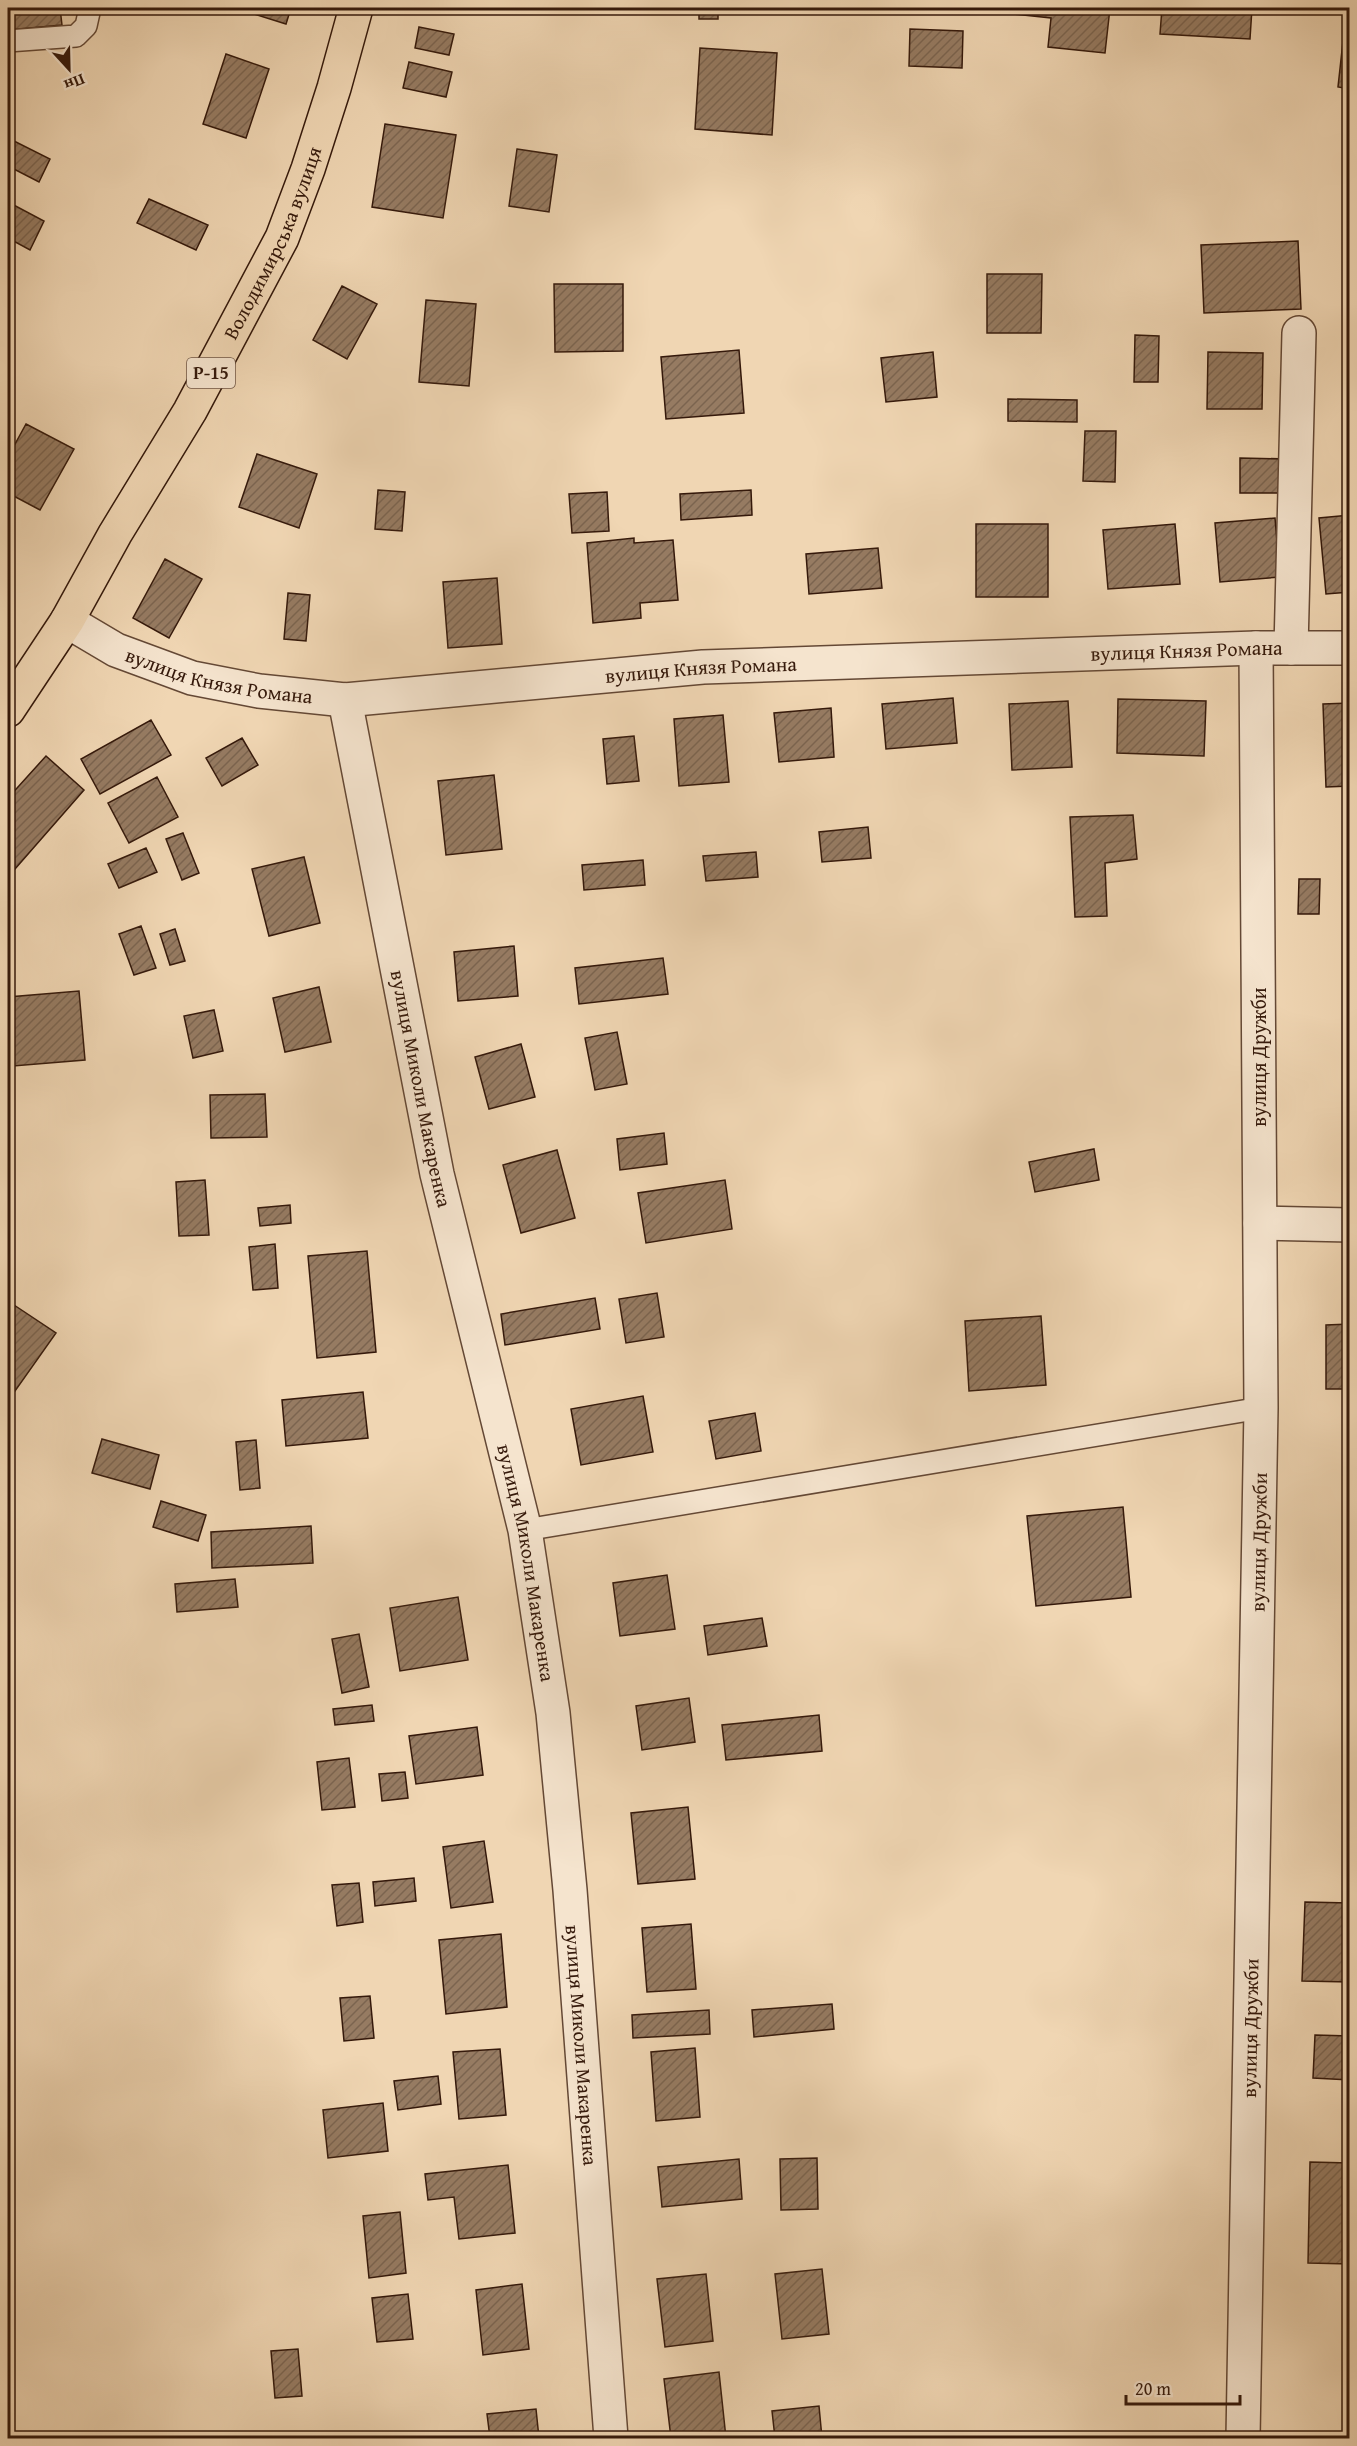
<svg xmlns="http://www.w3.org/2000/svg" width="1357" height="2446" viewBox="0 0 1357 2446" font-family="'Gentium Book Plus',serif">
	<defs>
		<pattern id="building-hatch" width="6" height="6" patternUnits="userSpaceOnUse" patternTransform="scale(1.5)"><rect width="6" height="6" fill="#967b62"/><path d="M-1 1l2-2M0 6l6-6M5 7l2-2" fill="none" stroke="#7b644f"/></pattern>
	</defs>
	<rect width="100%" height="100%" fill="#f0d6b3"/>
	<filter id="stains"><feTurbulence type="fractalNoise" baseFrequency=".00333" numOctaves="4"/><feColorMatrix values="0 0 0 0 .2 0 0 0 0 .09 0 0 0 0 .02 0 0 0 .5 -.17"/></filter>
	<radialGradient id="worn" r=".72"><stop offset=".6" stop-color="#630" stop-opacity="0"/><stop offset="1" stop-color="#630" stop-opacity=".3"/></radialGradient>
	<path fill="url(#building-hatch)" stroke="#35190b" stroke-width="1.5" d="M8,8H60L62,25L8,30Z
		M235,8H291L286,24Z
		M631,8H664V10Z
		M699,8H718V19H699Z
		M1014,8H1110L1105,53L1048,47L1051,18L1013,14Z
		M1162,8H1252L1250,39L1160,34Z
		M419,27L454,34L449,55L415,48Z
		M910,29L963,31L962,68L909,66Z
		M1343,41L1350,42V89L1338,87Z
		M700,48L777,53L772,135L695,129Z
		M226,54L269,69L246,138L203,124Z
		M409,62L452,72L446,97L403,88Z
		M385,124L456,135L443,218L372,207Z
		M8,138L50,159L39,182L8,166Z
		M517,149L557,155L549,212L509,206Z
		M149,199L208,225L196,250L137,223Z
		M8,202L44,221L30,250L8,238Z
		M1298,241L1301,309L1204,313L1201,245Z
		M987,274H1042L1041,333H987Z
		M554,284H623V351L555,352Z
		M342,286L377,304L347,359L313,340Z
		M426,300L476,304L469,386L419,382Z
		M1135,335L1159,336L1158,382H1134Z
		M739,350L744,413L666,419L661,357Z
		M933,352L937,397L886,402L881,358Z
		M1208,352L1263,353L1262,409H1207Z
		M8,370L14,373L8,386Z
		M1008,399L1077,400V422L1008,421Z
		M26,424L74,449L40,510L8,493V457Z
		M1085,431H1116L1115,482L1083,481Z
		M257,454L317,474L299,528L239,507Z
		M1240,458L1288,459V493H1240Z
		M378,490L405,492L402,531L375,529Z
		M751,490L752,515L681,520L680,494Z
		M607,492L609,531L572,533L569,494Z
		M1350,515V592L1326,594L1319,518Z
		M1275,518L1280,577L1220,582L1215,523Z
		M976,524H1048V597H976Z
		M1175,524L1180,584L1108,589L1103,530Z
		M634,538V543L673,540L678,600L640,603L641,618L593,623L587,543Z
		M878,548L882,588L809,594L806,554Z
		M165,559L202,579L169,638L133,618Z
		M497,578L502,644L448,648L443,582Z
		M288,593L310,595L306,641L284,639Z
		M953,698L957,743L886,749L882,704Z
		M1118,699L1206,701L1204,756L1117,753Z
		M1068,701L1072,767L1012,770L1009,704Z
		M1350,703V786L1326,787L1323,704Z
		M831,708L834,757L779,762L774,713Z
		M723,715L729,782L679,786L674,719Z
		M151,720L171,755L100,794L81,759Z
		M634,736L639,781L607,784L603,739Z
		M242,738L258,765L222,786L206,758Z
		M46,756L84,790L8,877V798Z
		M494,775L502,849L446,855L438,781Z
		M157,777L178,817L129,843L108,803Z
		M1133,815L1137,859L1105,863L1107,916L1075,917L1070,817Z
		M868,827L871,858L822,862L819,832Z
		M183,833L199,873L182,880L166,839Z
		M146,848L157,872L119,888L108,864Z
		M756,852L758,877L706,881L703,856Z
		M304,857L320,923L269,936L252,869Z
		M643,860L645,885L584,890L582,865Z
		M1299,879H1320L1319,914H1298Z
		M141,926L156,968L134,975L119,934Z
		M175,929L185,961L170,965L160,934Z
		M514,946L518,996L458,1001L454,952Z
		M663,958L668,994L579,1004L575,968Z
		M319,987L331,1042L285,1052L273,998Z
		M79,991L85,1060L13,1066L8,997Z
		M214,1010L223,1051L193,1058L184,1016Z
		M617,1032L627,1084L595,1090L585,1038Z
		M521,1044L535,1097L489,1109L475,1057Z
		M265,1094L267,1137L211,1138L210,1095Z
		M664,1133L667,1164L620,1170L617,1139Z
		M1094,1149L1099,1180L1035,1192L1029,1162Z
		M557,1150L575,1218L521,1233L503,1165Z
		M205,1180L209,1235L179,1236L176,1182Z
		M725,1180L732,1229L646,1243L638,1193Z
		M290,1205L291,1223L260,1226L258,1208Z
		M275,1244L278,1288L253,1290L249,1247Z
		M367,1251L376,1352L317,1358L308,1256Z
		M657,1293L664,1337L626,1343L619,1299Z
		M595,1298L600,1329L505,1345L501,1314Z
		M8,1301L56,1333L8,1401Z
		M1041,1316L1046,1385L969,1391L965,1321Z
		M1350,1324V1389H1326V1325Z
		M363,1392L368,1438L286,1446L282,1400Z
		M643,1396L653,1452L581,1465L571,1409Z
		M755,1413L761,1451L716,1459L709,1421Z
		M102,1439L159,1455L150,1489L92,1473Z
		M256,1440L260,1488L240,1490L236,1442Z
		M161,1501L206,1515L198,1541L153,1527Z
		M1123,1507L1131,1597L1036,1606L1027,1516Z
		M311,1526L313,1563L212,1568L211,1532Z
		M667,1575L675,1629L620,1636L613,1583Z
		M235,1579L238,1607L177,1612L175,1584Z
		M458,1597L468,1660L400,1671L390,1608Z
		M762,1618L767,1646L708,1655L704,1626Z
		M359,1634L369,1687L342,1693L332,1639Z
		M689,1698L695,1742L642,1750L636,1706Z
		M372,1705L374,1721L335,1725L333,1709Z
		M819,1715L822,1751L726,1760L722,1725Z
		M477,1727L483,1775L416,1784L409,1736Z
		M349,1758L355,1807L322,1810L317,1762Z
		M405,1772L408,1798L382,1801L379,1774Z
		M688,1807L695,1879L638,1884L631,1813Z
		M484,1841L493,1902L451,1908L443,1847Z
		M414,1878L416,1901L375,1906L373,1882Z
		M359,1883L363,1922L337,1926L332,1885Z
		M1305,1902L1350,1903V1982L1302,1981Z
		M691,1924L696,1989L647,1992L642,1928Z
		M501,1934L507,2007L446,2014L439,1940Z
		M370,1996L374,2038L344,2041L340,1998Z
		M832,2004L834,2029L754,2037L752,2010Z
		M709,2010L710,2034L633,2038L632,2015Z
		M1315,2035L1350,2036V2080L1313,2078Z
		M695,2048L700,2117L656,2121L651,2052Z
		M500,2049L506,2115L459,2119L453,2052Z
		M438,2076L441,2104L398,2110L394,2081Z
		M383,2103L388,2151L328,2158L323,2110Z
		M817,2158L818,2209L781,2210L780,2159Z
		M739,2159L742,2199L662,2207L658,2167Z
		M1310,2162L1350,2163V2264L1308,2263Z
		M508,2165L515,2233L459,2239L454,2197L428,2200L425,2174Z
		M400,2212L406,2273L369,2278L363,2216Z
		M822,2269L829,2334L782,2339L775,2274Z
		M706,2274L713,2341L665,2347L657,2279Z
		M522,2284L529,2349L483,2355L476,2290Z
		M408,2294L413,2339L377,2342L372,2298Z
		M1350,2332V2414H1349L1343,2333Z
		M298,2349L302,2396L275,2398L271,2351Z
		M719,2372L726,2438H671L664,2379Z
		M819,2406L822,2438H775L772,2411Z
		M536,2409L539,2438H490L487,2414Z"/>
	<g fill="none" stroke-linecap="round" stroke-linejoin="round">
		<defs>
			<path id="lane" d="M8,41L76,36L86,26L90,8
				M525,1530L1261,1408"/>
			<g id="street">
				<path id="s1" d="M67,621L116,650L192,678L259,691L345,700L703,667L1256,648H1350"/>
				<path d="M1291,648L1299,333"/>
				<path id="s2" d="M345,700L437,1174L525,1530L553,1713L570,1890L611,2438"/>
				<path d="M1260,1223L1350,1225"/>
				<path id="s3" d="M1243,2438L1261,1408L1256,648"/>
			</g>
			<g id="primary">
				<path id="s4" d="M8,710L67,621L115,534L190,411L282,238L308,169L334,88L356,8"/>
			</g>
		</defs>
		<use href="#lane" stroke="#644835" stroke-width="24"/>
		<use href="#street" stroke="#644835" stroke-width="36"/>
		<use href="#primary" stroke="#35190b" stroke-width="36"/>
		<use href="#lane" stroke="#f5e4ce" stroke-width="21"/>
		<use href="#street" stroke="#f5e4ce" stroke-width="33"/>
		<use href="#primary" stroke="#f0d6b3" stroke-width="33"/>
	</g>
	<g text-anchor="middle" stroke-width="6" stroke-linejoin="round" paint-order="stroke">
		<rect fill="#f5e4ce" stroke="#6f5646" stroke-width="1.5" x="187" y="358" width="48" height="30" rx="4.5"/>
		<g font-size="18" font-weight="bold" fill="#35190b">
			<text x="211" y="379">Р-15</text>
		</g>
		<g font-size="20" fill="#35190b" stroke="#f5e4ce">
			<text dy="7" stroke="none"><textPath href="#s4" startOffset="538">Володимирська вулиця</textPath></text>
			<text dy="7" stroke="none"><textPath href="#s1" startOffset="1136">вулиця Князя Романа</textPath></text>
			<text dy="7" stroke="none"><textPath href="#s1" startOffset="650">вулиця Князя Романа</textPath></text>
			<text dy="7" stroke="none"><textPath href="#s1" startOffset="164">вулиця Князя Романа</textPath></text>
			<text transform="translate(1259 1057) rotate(-90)" y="7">вулиця Дружби</text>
			<text dy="7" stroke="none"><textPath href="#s2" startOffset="396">вулиця Миколи Макаренка</textPath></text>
			<text dy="7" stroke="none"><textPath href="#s3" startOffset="896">вулиця Дружби</textPath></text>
			<text dy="7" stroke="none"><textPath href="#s2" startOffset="882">вулиця Миколи Макаренка</textPath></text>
			<text dy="7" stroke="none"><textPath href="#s3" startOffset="410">вулиця Дружби</textPath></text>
			<text dy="7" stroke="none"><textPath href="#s2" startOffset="1368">вулиця Миколи Макаренка</textPath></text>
		</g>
	</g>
	<rect width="1357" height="2446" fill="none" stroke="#f0d6b3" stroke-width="30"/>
	<rect x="9" y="9" width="1339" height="2428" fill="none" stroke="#35190b" stroke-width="3"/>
	<rect x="15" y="15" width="1327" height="2416" fill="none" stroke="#35190b" stroke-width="1.5"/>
	<g transform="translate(69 69) rotate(158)" stroke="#f5e4ce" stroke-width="4.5" paint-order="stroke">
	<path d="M0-4.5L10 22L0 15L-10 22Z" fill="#35190b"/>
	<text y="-9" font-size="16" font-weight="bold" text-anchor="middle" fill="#35190b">Пн</text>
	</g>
	<path d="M1126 2395v9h114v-9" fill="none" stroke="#35190b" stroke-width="3"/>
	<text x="1135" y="2395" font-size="18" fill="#35190b" stroke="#f5e4ce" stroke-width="4.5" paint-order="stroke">20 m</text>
	<rect width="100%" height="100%" filter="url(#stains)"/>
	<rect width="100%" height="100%" fill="url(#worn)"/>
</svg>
